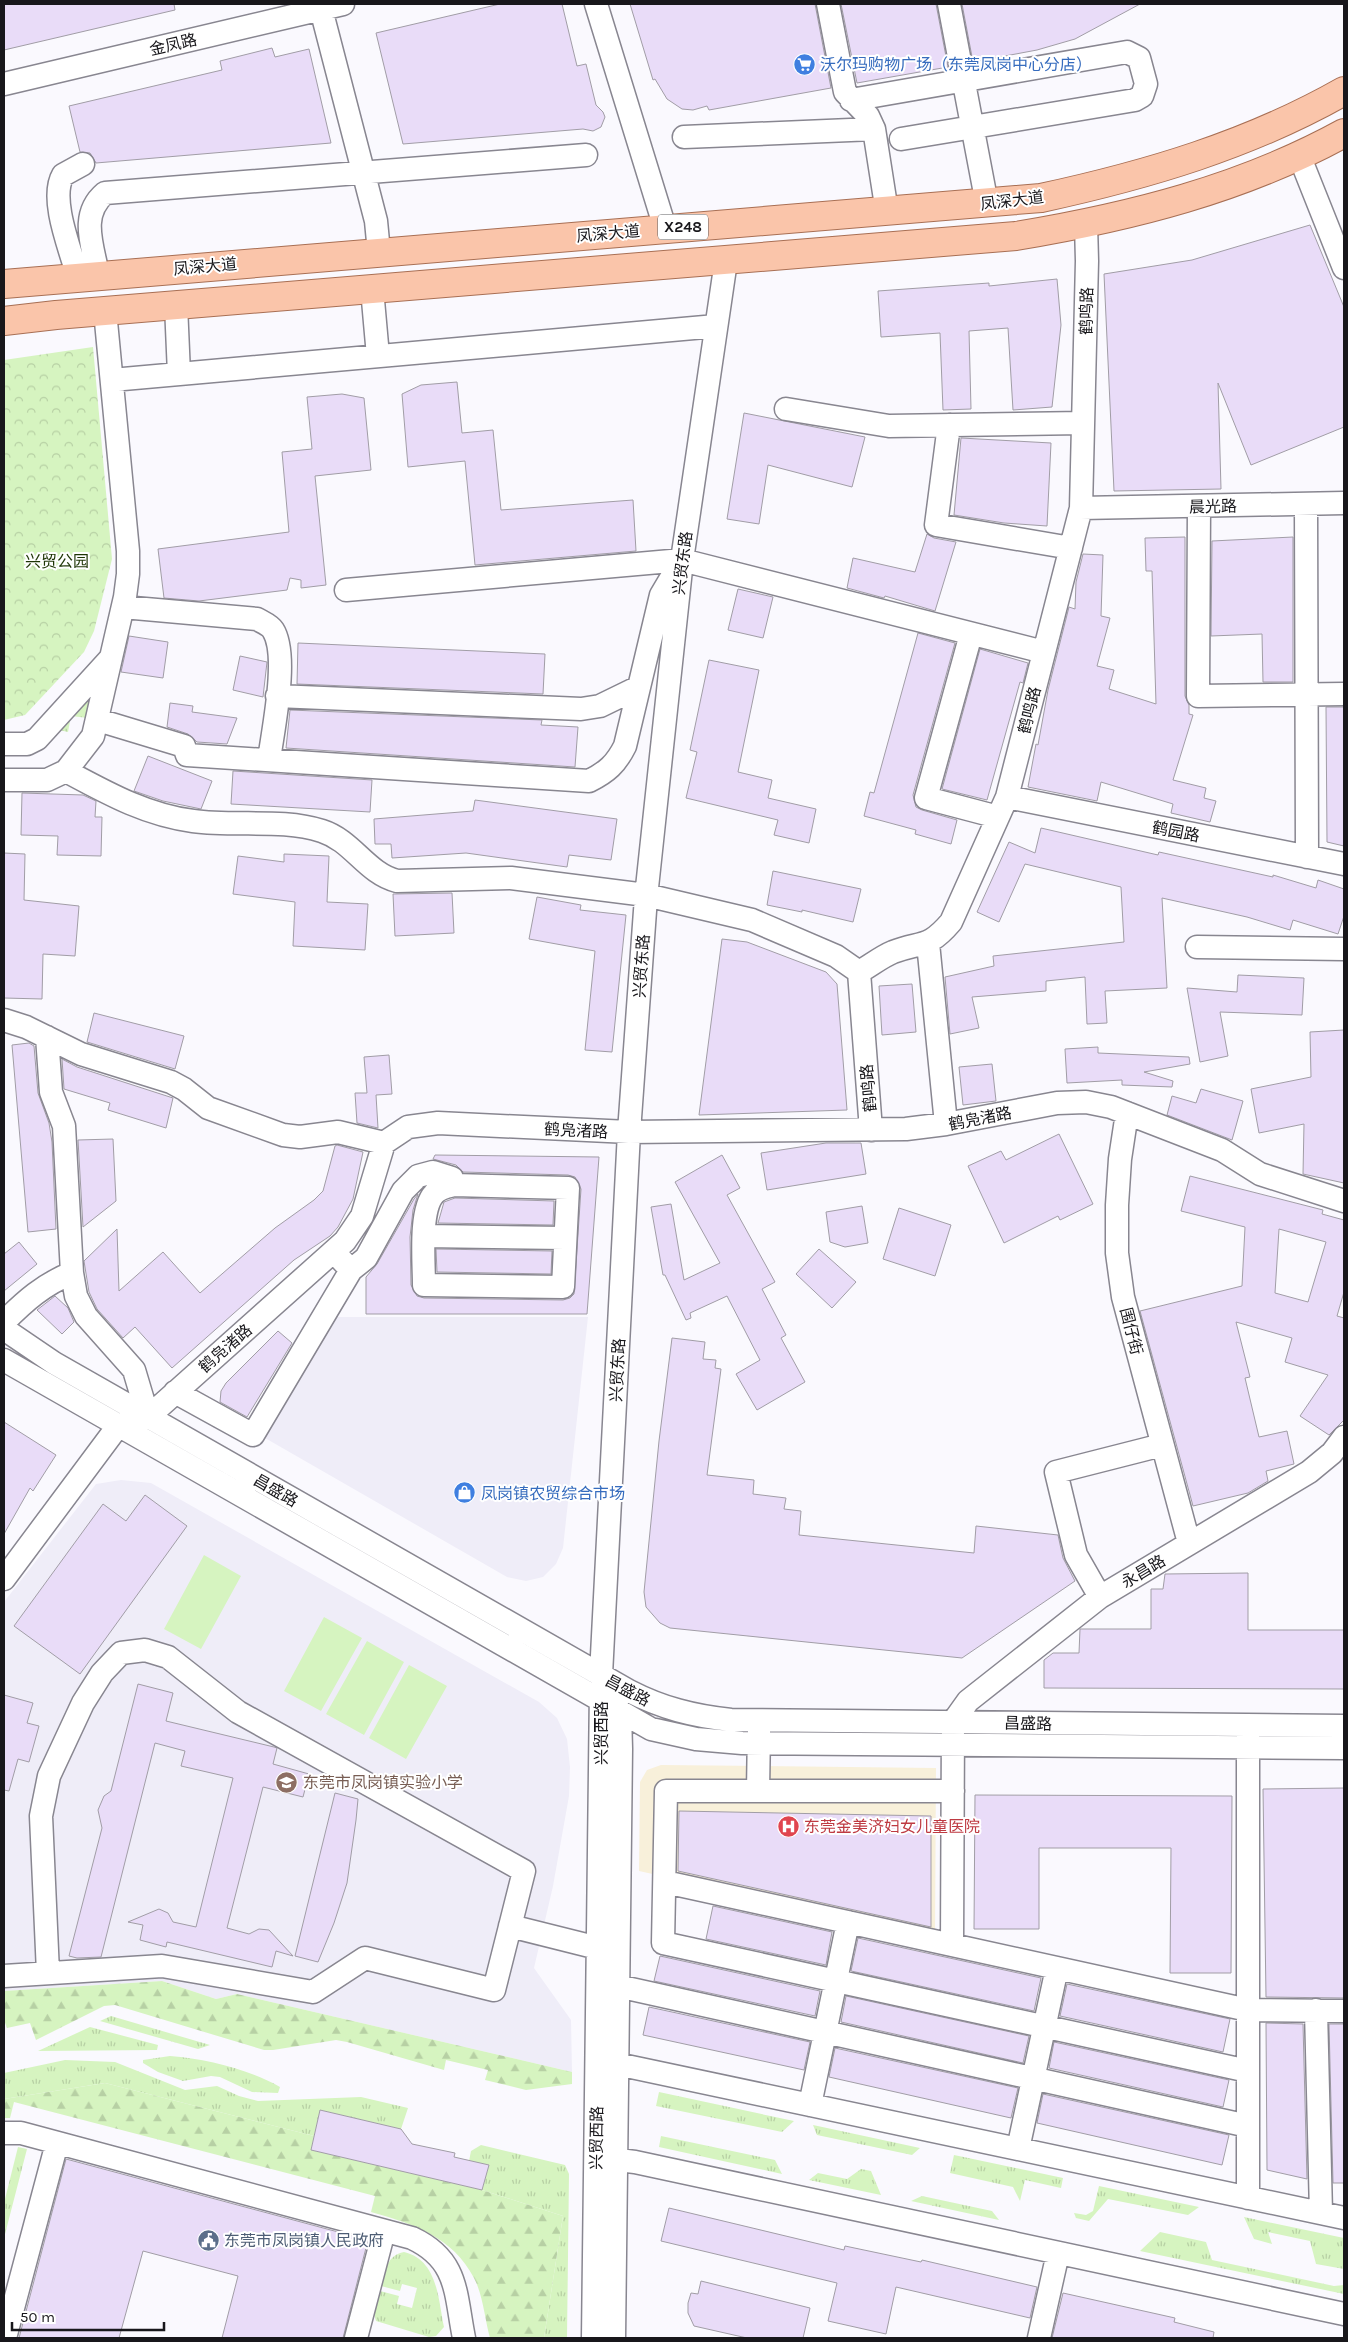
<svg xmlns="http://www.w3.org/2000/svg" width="1348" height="2342" viewBox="0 0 1348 2342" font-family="Karla,'Noto Sans SC',sans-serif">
	<defs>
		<pattern id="grass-tufts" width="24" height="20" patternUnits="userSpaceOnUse" patternTransform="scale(1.25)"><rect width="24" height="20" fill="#d6f4c0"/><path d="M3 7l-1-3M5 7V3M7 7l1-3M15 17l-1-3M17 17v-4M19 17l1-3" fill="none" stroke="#b7d0a4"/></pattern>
		<pattern id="forest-firs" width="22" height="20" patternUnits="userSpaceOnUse" patternTransform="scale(1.25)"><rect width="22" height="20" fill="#d6f4c0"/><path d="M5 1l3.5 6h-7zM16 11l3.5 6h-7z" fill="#b7d0a4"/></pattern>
		<pattern id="park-crowns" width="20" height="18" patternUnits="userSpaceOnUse" patternTransform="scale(1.25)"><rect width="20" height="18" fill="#d6f4c0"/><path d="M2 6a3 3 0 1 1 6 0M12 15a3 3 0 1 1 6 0" fill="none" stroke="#b7d0a4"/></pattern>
	</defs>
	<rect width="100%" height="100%" fill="#faf9fe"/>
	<path fill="#efedf8" d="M331,1317H588L563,1548L556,1564L543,1577L526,1581L507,1577L265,1438Z
		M121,1480L151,1483L539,1702L557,1718L567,1739L570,1767L569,1796L553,1886L534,1968L571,2020L572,2072L237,1994L216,1999L162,1981L4,1991V1602L96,1484Z"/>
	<path fill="#f8f0da" d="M661,1765L936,1768L935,1936L639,1871L640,1782L647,1770Z"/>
	<path fill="url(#grass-tufts)" d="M90,694L88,718L71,716L68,732L59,730Z
		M111,2016L210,2045L198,2049L100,2021Z
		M90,2027L158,2045L157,2050L38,2051Z
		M170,2056C207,2059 248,2069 280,2087L278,2093L252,2092L220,2077L211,2076L183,2081L158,2072L143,2063V2060Z
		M65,2060L115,2062L185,2090L217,2086L239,2096L258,2101L361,2097L408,2108L401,2129L320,2110L314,2136L105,2083L4,2099V2073Z
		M659,2092L794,2121L782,2132L656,2106Z
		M813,2125L920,2148L912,2155L817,2135Z
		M661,2136L775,2160L782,2174L659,2147Z
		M481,2145L565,2165L569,2174L567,2338H544L563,2216L482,2190L489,2165L469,2161L471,2151Z
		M18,2147L27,2149L4,2238V2203Z
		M954,2155L1063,2178L1061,2188L1025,2180L1020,2201L1013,2187L950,2173Z
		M861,2169L871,2171L881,2195L809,2180L818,2173L847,2179Z
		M1099,2186L1199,2207L1188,2215L1108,2199L1089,2221L1076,2218L1074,2213L1086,2215L1093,2211Z
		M922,2196L992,2211L999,2220L911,2201Z
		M1244,2217L1344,2238V2269L1316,2264L1310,2241L1268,2232L1272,2244L1254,2239Z
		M1160,2232L1206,2242L1212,2260L1334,2286L1344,2285V2294L1140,2251Z
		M404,2252C438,2260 438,2299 444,2327L436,2336L429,2337L376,2321L374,2314L380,2291L399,2296L397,2304L412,2308L417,2288L402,2284L400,2291L381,2286C385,2271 387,2255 404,2252Z"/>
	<path fill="url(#forest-firs)" d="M162,1981L216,1999L237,1994L572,2072V2084L526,2090L485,2080L488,2070L446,2060L444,2070L347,2042L336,2040L273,2050H264L115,2005L104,2006L36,2040L30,2023L7,2028L4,2020V1991Z
		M105,2083L314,2136L311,2150L482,2190L563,2216L544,2338H490C485,2320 483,2295 474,2278C453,2237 413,2224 371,2212L375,2196L14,2102L10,2118H4V2099Z"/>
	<path fill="url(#park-crowns)" d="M93,347L112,559L94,631L84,652L25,715L4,720V360Z"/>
	<path fill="#d6f4c0" d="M204,1555L241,1576L201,1649L164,1629Z
		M324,1617L362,1638L321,1711L284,1691Z
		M367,1641L404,1662L364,1735L326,1714Z
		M409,1665L447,1686L406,1759L369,1738Z"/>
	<path fill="#e9dcf8" stroke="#a19da6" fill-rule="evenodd" d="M4,4H174L175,10L4,50Z
		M500,4H562L577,66L586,64L596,105L603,112L605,117L601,127L593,131L583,129L403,144L376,33Z
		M630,4H815L831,88L709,110L707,106L693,110L682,109L667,99L655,79L653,80Z
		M841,4H936L948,67L857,83Z
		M962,4H1140L1075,39L1037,50L973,62Z
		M272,48L275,57L309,49L331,143L96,163L90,153L80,152L69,106L222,70L220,61Z
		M1310,225L1344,307V427L1251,465L1218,383L1221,489L1114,491L1104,274L1192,260Z
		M1057,279L1061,325L1052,407L1013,410L1008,328L969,331L971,409L943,410L940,333L881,337L878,291L989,283V286Z
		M457,382L462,433L493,430L501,510L633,500L636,551L475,565L465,461L408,467L402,394L421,385Z
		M342,394L364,398L371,470L315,476L326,585L301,588V580L290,578L287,590L199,601L164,598L158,549L289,532L282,452L312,449L307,397Z
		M744,413L865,437L852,487L768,465L759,524L727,519Z
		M961,438L1051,443L1047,526L1004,523L954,515Z
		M927,534L934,538L956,542L935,611L885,596L884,598L847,588L853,558L915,572Z
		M1185,537V696L1189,705V714L1193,715L1173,780L1206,788L1204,798L1216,801L1210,822L1171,813L1173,804L1101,782L1097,801L1028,787L1036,744L1038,745L1048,690L1069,607L1075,609L1076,582L1083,554L1103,555L1101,616L1110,618L1097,666L1114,670L1109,689L1156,704L1152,571H1146L1145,538Z
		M1293,537V682H1263L1262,634L1211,636L1212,541Z
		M738,589L773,597L763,638L728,630Z
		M918,633L955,643L913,795L916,807L922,810L957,820L951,844L915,834L916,830L864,816L870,792L874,793Z
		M129,636L168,642L163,678L121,672Z
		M298,643L545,654L543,694L297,684Z
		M980,649L1028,663L1023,683L1020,682L987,800L942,789Z
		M240,656L267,662L263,697L233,690Z
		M709,660L759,670L738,772L772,780L768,798L816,809L809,843L774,835L778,820L686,798L697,752L690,750Z
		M170,703L193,706L192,712L237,718L227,744L197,742L188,734L167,727Z
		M1326,707H1344V846L1327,842Z
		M290,710L542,720L541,725L578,727L575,767L286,748Z
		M148,756L212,781L201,809L163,801L134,791Z
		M233,771L372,780L370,812L231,804Z
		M22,793L83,795L96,801L95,817H102L101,856L57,855L58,836L21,835Z
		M475,800L617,819L611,860L569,855L567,867L466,853L392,858L391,844H375L374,819L473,811Z
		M1041,828L1158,855L1159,852L1273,877V875L1316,888L1318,880L1344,889V916L1338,934L1293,920L1290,930L1247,917L1162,898L1167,988L1105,991L1107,1023L1087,1024L1085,977L1046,981V991L972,997L979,1028L950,1034L945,977L994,966L993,956L1124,942L1121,887L1025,864L999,922L977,912L1009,842L1035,853Z
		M4,853L25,854L24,900L79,906L75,956L43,954L42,999L4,998Z
		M284,854L329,856L327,902L368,904L365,950L293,946L295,902L233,894L238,856L284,862Z
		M773,871L861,889L853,922L802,910V912L767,905Z
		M452,893L454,933L395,936L393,894Z
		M537,897L581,905L580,910L626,915L612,1052L585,1050L595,951L529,939Z
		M722,939L747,942L826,972L837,984L847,1110L699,1115Z
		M1238,975L1304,978L1302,1015L1220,1012L1228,1056L1200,1062L1187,988L1237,992Z
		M912,984L916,1032L882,1035L879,986Z
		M94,1013L184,1036L175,1069L87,1042Z
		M1344,1030V1183L1303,1174L1304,1124L1259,1133L1251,1089L1311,1077L1310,1032Z
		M29,1043L34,1046L38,1093L49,1123L52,1142L56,1229L28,1232L12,1045Z
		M1098,1047V1053L1189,1057L1190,1064L1144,1072L1173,1081L1172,1087L1122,1085V1080L1067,1083L1065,1049Z
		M389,1055L392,1094L376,1095L378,1128L357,1123L355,1093H367L364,1057Z
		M62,1059L77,1067L173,1098L166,1128L108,1110L110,1103L64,1089Z
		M992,1064L996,1101L963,1105L959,1067Z
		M1201,1089L1243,1101L1232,1140L1167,1115L1172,1096L1196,1103Z
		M1059,1134L1093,1204L1060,1220L1058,1216L1004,1243L968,1166L1001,1151L1006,1160Z
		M113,1139L116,1201L83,1227L78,1140Z
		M826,1143H861L866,1174L767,1190L761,1153Z
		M337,1145L363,1152L353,1199L338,1227L330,1236L294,1260L172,1368L135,1327L123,1338L97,1309L89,1292L84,1261L117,1229L119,1291L163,1252L200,1293L275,1228L314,1200L323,1191L335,1146Z
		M435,1155L599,1157L587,1314H366V1277L377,1264L414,1199L418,1194L413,1210L410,1237L411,1285L417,1296L424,1298L563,1300L570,1298L574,1294L581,1189L575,1177L568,1175L463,1172L456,1165L433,1159Z
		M722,1155L740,1188L727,1195L775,1282L762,1289L786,1335L781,1338L805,1382L757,1410L736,1374L760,1360L727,1296L690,1313L691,1318L686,1320L665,1275H663L651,1207L671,1204L684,1280L720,1263L675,1182Z
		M1190,1176L1323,1210L1322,1214L1344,1220V1292L1337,1316L1344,1318V1420L1329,1435L1300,1416L1328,1375L1285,1362L1292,1338L1236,1322L1250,1377L1245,1378L1259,1437L1287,1431L1294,1464L1266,1471L1268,1481L1248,1493L1193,1506L1140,1311L1242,1286L1245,1227L1181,1211ZM1279,1229L1326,1242L1308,1302L1275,1293Z
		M455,1198L554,1201L553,1225L438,1223L444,1202Z
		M862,1206L868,1243L845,1247L830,1242L826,1212Z
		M899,1208L951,1225L935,1276L883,1259Z
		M19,1242L37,1264L4,1291V1254Z
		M436,1249L552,1251L551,1274L437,1272Z
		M819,1249L856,1282L832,1308L796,1274Z
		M55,1296L68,1308L74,1322L62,1334L37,1310Z
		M278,1331L292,1343L247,1417L220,1402L221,1391L226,1383Z
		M672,1338L705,1342L703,1359L716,1360L715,1368L721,1369L707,1475L754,1480L753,1494L786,1498L784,1509L801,1511L799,1535L974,1553L976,1526L1058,1535L1063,1558L1075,1581L962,1658L670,1628L660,1623L646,1607L644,1592L659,1441Z
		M4,1422L56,1455L33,1491L30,1488L4,1534Z
		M145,1495L187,1526L80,1674L14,1626L103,1504L126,1521Z
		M1248,1573V1630H1344V1689L1044,1688V1660L1053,1653H1079L1080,1629H1151V1589H1163L1165,1574Z
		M138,1684L173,1693L166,1721L274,1747L277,1748L273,1764L309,1774L303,1797L263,1787L227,1928L249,1934L259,1929L269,1930L293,1956L276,1951L272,1967L167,1942L166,1947L140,1940L143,1925L128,1922L159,1909L168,1913L173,1922L196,1927L233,1778L181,1766L185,1751L155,1743L101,1957L77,1958L69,1956L102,1828L98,1810L104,1796L111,1791Z
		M4,1695L33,1703L27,1723L39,1726L29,1762L18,1759L9,1791L4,1790Z
		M1344,1788V1998L1266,1997L1263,1789Z
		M335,1793L358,1799L356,1820L347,1883L334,1923L318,1962L295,1956Z
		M975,1795L1232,1796L1231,1973H1170L1171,1848H1039V1929H974Z
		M679,1811L931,1816V1927L678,1871Z
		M713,1906L832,1932L826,1965L706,1939Z
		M858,1938L1041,1978L1034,2011L851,1971Z
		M660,1956L820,1991L815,2016L654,1981Z
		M1067,1984L1230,2019L1223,2052L1060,2016Z
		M846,1996L1029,2036L1023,2063L841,2022Z
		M649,2007L810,2042L804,2070L643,2035Z
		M1266,2023L1303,2024L1307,2179L1267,2170Z
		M1329,2024H1344V2183H1333Z
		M1054,2042L1229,2080L1223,2107L1049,2068Z
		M835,2048L1018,2088L1011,2118L829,2077Z
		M1043,2094L1229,2135L1222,2165L1037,2123Z
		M320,2110L401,2129L412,2144L455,2153L454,2157L489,2165L482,2190L311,2150Z
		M66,2159L368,2240L343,2338H222L238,2276L143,2251L119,2338H19Z
		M669,2208L844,2250L845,2246L921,2262L922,2260L1037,2287L1030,2318L896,2287L886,2334L828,2321L837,2283L661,2241Z
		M701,2281L810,2308L803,2338H747L694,2326L688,2313V2303L691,2293L698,2294Z
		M1063,2293L1175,2318L1174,2322L1214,2332L1213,2338H1052Z"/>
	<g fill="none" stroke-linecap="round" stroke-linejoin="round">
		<defs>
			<path id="minor" d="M596,4L665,228
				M828,4L845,92L868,116L874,129L887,212
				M949,4L987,204
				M321,9L376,221L379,252
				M4,84L343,4
				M851,100L1127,52L1139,58L1146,84L1142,96L1135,100L901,139
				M684,137L874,129
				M1299,155L1344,268
				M98,275C93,246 79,215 105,193L586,155
				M78,277C71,251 49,199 63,175L83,164
				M372,289L378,356
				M176,305L179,374
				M112,380L716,326
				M786,409L889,426L1083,423
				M949,425L936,525L1071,548
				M1306,504L1307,857
				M1199,506L1198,696L1344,694
				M1081,508L1344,503
				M346,590L682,560L1044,652
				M123,607L257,619C262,622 270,625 273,630C289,655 273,729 269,760
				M971,634L926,798L998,817
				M277,696L581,709L600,706L639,687
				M98,720L184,746L187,755L589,781C607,772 616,764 625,746L661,595L677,568
				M4,744H27L37,739L109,660
				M66,771C107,793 146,815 193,821C235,827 282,818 322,831C353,841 366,873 397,881L511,878L646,895L752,920L836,956L859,972
				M4,780H47L66,771L93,736L125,597L128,574V551L105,311
				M1007,797L1344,864
				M928,943L946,1124
				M1197,947L1344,949
				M4,1020L26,1027L81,1054L171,1082L184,1089L208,1108L283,1135L300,1137L338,1132L384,1143
				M47,1037L51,1092L64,1126L72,1273L76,1296L86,1316L134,1370L148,1417
				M1127,1113L1120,1159L1117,1205V1253L1123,1297L1189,1543
				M871,1130L859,972C870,966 881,957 893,952C922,941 928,949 951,922L1007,797L1081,508L1087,261L1086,224
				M425,1236L565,1238
				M334,1252L351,1270L366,1258L403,1191L418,1176L433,1172L452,1178L454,1185L568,1188L563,1287L424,1285C424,1263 419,1210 434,1194C439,1188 446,1187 454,1185
				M4,1322C25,1301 44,1284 72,1273
				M4,1329L54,1363L629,1691C662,1708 693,1716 731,1720L1344,1726
				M4,1360L651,1729L696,1739L742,1743L1344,1748
				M175,1392L253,1435L351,1270
				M1344,1437L1332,1453L1309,1472L1100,1597L968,1701L953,1722L952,1945L1248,2010L1344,2011
				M4,1579L118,1426L148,1417L345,1241L362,1216L384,1143L408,1127L438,1123L629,1132L906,1129L946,1124L1057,1103L1086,1102L1111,1107L1222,1150L1260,1174L1344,1201
				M1100,1597L1076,1555L1056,1472L1162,1445
				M601,1675L629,1132L646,897L682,560L726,261
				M758,1791L759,1730
				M953,1791H666L663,1943L1248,2071
				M665,1882L952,1945
				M510,1926L598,1948
				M4,1976L162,1966L313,1992L365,1958L494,1990L524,1871L238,1712L168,1657L145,1650L121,1653L102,1673L83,1703L49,1776L41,1816L48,1973
				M604,1983L1248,2126
				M1316,2010L1321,2213
				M603,2064H617L1344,2218
				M810,2105L848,1922
				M4,2133H21L412,2238C459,2260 455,2294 464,2338
				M1018,2149L1057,1968
				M602,2158L635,2162L1344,2314
				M1248,2198V1734
				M5,2338L57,2143
				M356,2338L384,2231
				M593,2338L601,1688
				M614,2338L621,1749L620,1712L614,1701
				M1039,2338L1058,2253"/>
			<path id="major" d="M4,284L1041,198C1147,175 1249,145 1344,91
				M4,321L56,315L1016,236C1130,217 1242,189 1344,133"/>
		</defs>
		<use href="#minor" stroke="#888690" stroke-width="25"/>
		<use href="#major" stroke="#a86f54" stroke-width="30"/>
		<use href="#minor" stroke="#fff" stroke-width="22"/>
		<use href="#major" stroke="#fac5aa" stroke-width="28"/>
	</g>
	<defs>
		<symbol id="supermarket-disc" viewBox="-11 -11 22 22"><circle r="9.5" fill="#3f7fe0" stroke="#fff"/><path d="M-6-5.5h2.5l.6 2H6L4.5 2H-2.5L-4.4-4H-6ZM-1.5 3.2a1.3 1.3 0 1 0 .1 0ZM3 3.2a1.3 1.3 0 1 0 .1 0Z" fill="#fff"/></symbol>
		<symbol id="shop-disc" viewBox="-11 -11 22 22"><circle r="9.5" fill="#3f7fe0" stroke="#fff"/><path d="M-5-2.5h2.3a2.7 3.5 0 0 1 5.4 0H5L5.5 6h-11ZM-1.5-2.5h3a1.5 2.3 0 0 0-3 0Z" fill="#fff"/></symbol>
		<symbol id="school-disc" viewBox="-11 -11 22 22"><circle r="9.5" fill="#8d6e63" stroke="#fff"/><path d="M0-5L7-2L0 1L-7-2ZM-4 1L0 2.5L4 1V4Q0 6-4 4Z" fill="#fff"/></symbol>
		<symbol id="hospital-disc" viewBox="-11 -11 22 22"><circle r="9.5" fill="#e0444e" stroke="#fff"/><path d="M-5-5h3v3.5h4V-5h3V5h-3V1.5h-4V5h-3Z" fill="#fff"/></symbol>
		<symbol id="civic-disc" viewBox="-11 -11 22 22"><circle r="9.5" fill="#5c6f8a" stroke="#fff"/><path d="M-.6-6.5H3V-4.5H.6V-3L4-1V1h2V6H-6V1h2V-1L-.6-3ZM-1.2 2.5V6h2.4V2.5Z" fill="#fff"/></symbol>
	</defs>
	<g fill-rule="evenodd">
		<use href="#supermarket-disc" x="792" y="52" width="25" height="25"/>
		<use href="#shop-disc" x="452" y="1480" width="25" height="25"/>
		<use href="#school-disc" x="274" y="1770" width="25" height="25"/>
		<use href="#hospital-disc" x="776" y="1814" width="25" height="25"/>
		<use href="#civic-disc" x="196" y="2228" width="25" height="25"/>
	</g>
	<g text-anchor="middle" stroke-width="4" stroke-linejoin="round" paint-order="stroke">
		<rect fill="#fff" stroke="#5d5d5f" stroke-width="1" x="658" y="214.5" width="50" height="25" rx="4"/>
		<g font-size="15" font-weight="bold" fill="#18171b">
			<text x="683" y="232">X248</text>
		</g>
		<g font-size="16" fill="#18171b" stroke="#fff">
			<text transform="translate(173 44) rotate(-13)" y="6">金凤路</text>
			<text transform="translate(1012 200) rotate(-7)" y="6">凤深大道</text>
			<text transform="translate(608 233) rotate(-5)" y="6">凤深大道</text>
			<text transform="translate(205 266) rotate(-5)" y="6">凤深大道</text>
			<text transform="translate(1086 311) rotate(-89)" y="6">鹤鸣路</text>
			<text transform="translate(1213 506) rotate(-1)" y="6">晨光路</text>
			<text transform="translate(682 563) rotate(-83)" y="6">兴贸东路</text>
			<text transform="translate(1029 710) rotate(-76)" y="6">鹤鸣路</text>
			<text transform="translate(1176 831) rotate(11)" y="6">鹤园路</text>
			<text transform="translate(641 966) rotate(-86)" y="6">兴贸东路</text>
			<text transform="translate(868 1088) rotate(-95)" y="6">鹤鸣路</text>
			<text transform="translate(980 1118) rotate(-11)" y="6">鹤凫渚路</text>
			<text transform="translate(576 1130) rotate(3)" y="6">鹤凫渚路</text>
			<text transform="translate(1132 1331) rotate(76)" y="6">围仔街</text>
			<text transform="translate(225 1348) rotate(-41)" y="6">鹤凫渚路</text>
			<text transform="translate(617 1370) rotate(-87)" y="6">兴贸东路</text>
			<text transform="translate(276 1490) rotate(30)" y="6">昌盛路</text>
			<text transform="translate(1143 1571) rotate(-31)" y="6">永昌路</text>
			<text transform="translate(628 1690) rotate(28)" y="6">昌盛路</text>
			<text transform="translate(1028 1723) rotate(1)" y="6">昌盛路</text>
			<text transform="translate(601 1733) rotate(-90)" y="6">兴贸西路</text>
			<text transform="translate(596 2138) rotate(-89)" y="6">兴贸西路</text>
		</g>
		<g font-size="16" fill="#366cbe" stroke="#fff" text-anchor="start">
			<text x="820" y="70">沃尔玛购物广场（东莞凤岗中心分店）</text>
			<text x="481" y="1499">凤岗镇农贸综合市场</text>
		</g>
		<g font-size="16" fill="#1e3505" stroke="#fff">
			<text x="57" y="567">兴贸公园</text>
		</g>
		<g font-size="16" fill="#785e54" stroke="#fff" text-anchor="start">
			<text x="303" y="1788">东莞市凤岗镇实验小学</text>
		</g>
		<g font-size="16" fill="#be3a42" stroke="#fff" text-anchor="start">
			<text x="804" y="1832">东莞金美济妇女儿童医院</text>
		</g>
		<g font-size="16" fill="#4e5e75" stroke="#fff" text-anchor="start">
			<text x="224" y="2246">东莞市凤岗镇人民政府</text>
		</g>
	</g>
	<rect width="1348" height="2342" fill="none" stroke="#18171b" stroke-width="10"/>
	<path d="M12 2322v8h152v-8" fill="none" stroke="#18171b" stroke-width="2.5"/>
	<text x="20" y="2322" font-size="15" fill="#18171b" stroke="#ffffff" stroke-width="4" paint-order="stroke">50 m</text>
</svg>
